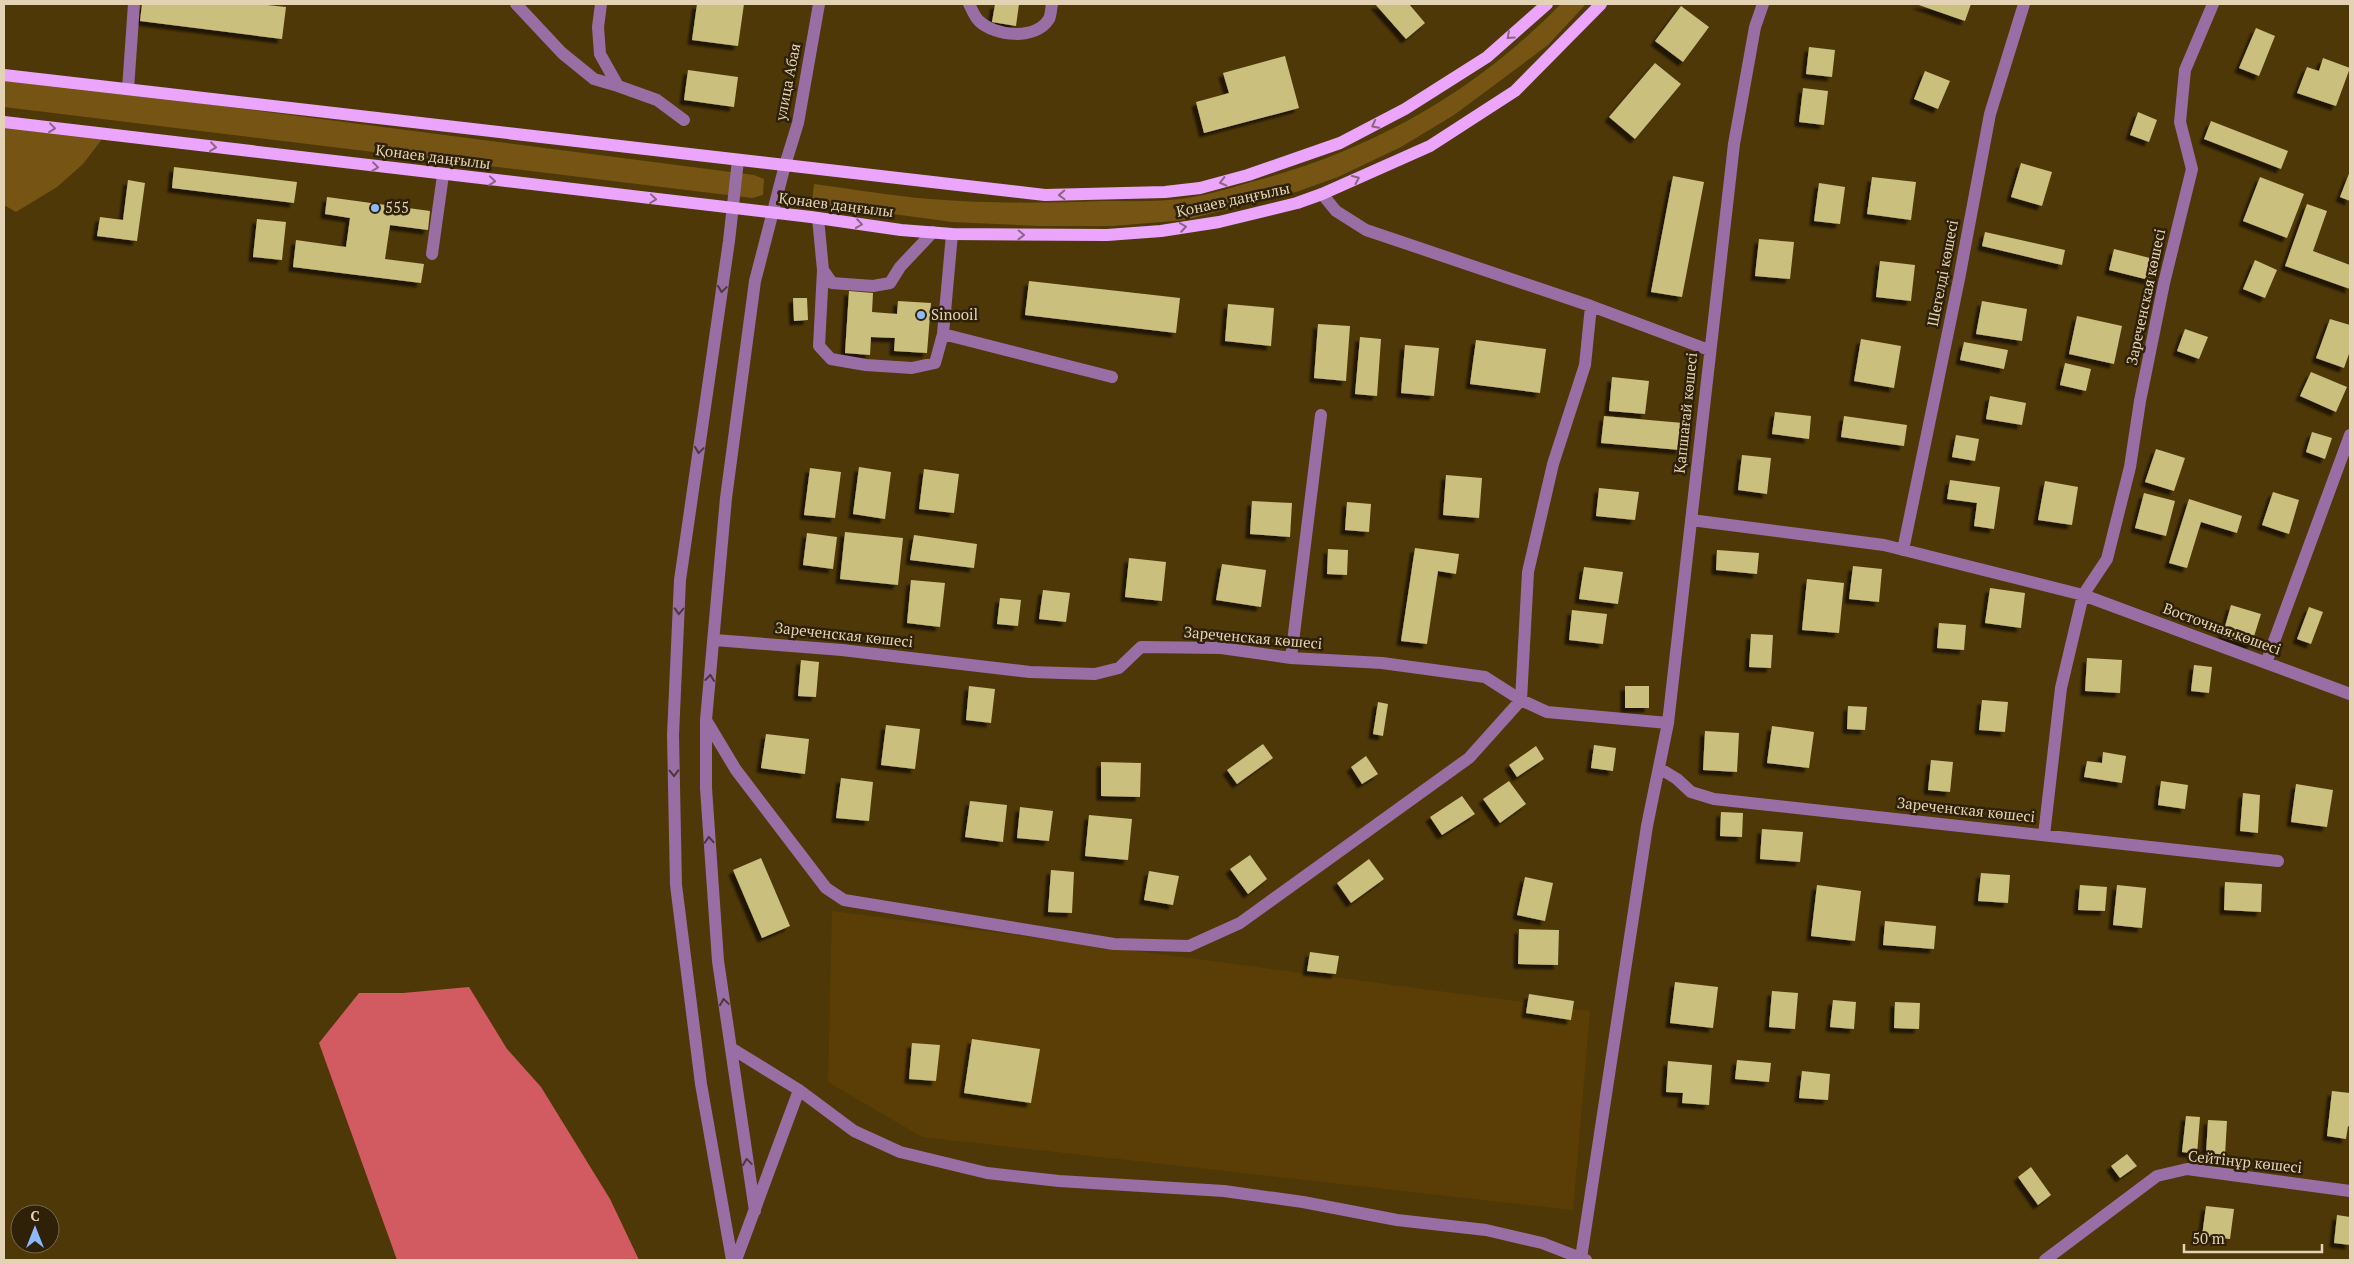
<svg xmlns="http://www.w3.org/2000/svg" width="2354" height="1264" viewBox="0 0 2354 1264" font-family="'PT Serif',serif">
	<defs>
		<filter id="shadow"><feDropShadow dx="-4.5" dy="4.5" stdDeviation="1" flood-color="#0009"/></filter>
	</defs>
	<rect width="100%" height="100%" fill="#4f3807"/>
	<path fill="#5a3e05" d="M832,911L1590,1011L1573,1210L922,1137L828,1082Z"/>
	<path fill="#755414" d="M1561,4H1586L1548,45L1454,115L1401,147L1338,177L1296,192L1185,220L1113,226H1039L952,222L812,203L814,184C853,189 892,196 930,199C988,204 1046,203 1103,201C1129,201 1155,202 1180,199C1204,196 1227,189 1251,182C1372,150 1472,94 1561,4Z
		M4,78L754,175L764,179L763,195L752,198L4,107Z
		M4,122L106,134L83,164L57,187L16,212L4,205Z"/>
	<path fill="#d15b61" d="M469,987L507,1049L541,1087L610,1199L639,1260H397L319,1043L359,993H403Z"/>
	<path fill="#cbbf7d" filter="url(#shadow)" d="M142,4H258L286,7L282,39L140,21Z
		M697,4H744L738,46L692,40Z
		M995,4H1019L1016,26L992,22Z
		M1375,4H1409L1425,23L1406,39Z
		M1916,4H1971L1965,21Z
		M1681,6L1709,27L1683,62L1655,41Z
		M2256,28L2275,36L2259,76L2239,68Z
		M1809,47L1835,50L1832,77L1806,74Z
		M1285,56L1299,108L1204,133L1196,102L1229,93L1223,73Z
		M2323,58L2350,68L2336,106L2297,93L2307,67L2319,71Z
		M1655,63L1681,84L1635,139L1609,117Z
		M688,70L738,77L734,107L684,100Z
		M1925,71L1950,81L1938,109L1914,99Z
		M1803,88L1828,91L1824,125L1799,122Z
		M2138,112L2157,120L2149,142L2130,135Z
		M2211,121L2288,151L2281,169L2204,139Z
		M2021,163L2052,172L2042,206L2011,197Z
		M174,167L297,182L294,203L172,188Z
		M2350,171V201L2340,197Z
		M1673,176L1704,182L1682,297L1651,292Z
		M1872,177L1916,182L1911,220L1867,214Z
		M2260,177L2304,194L2287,238L2243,221Z
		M128,180L145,183L137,241L97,236L100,217L123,220Z
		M1819,183L1845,187L1840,224L1814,221Z
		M327,197L430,211L428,230L390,225L385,259L424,264L421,283L293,267L296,240L346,247L350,218L325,214Z
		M2307,204L2327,211L2313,251L2350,265V289L2285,266Z
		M257,219L286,222L282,260L253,257Z
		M1985,232L2065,250L2062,265L1982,246Z
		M1759,239L1794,242L1790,279L1755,276Z
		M2114,249L2154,259L2149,280L2109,270Z
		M2255,260L2277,270L2265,298L2243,289Z
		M1880,261L1915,265L1911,301L1876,297Z
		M1029,281L1180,298L1176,333L1025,315Z
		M849,291L873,293L872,312L897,314L898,301L931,303L927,353L894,351L895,338L871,337L870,355L845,353Z
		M793,298H807L808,320L794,321Z
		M1982,301L2027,309L2022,341L1976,334Z
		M1228,304L1274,308L1271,346L1225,341Z
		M2077,316L2122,326L2114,364L2069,354Z
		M2330,319L2350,325V351L2344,368L2316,358Z
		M1318,324L1350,326L1346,381L1314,378Z
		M2185,329L2208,337L2199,359L2177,351Z
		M1360,337L1381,339L1377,396L1355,394Z
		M1861,339L1901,346L1894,388L1854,381Z
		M1476,340L1546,349L1540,393L1470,384Z
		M1964,342L2008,350L2004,369L1960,360Z
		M1405,345L1439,348L1434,396L1401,393Z
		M2065,363L2091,369L2086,391L2060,385Z
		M2311,372L2347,387L2336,412L2300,396Z
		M1612,377L1649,381L1645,414L1609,411Z
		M1990,396L2026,403L2022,425L1986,419Z
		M1775,412L1811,416L1809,439L1772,434Z
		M1604,416L1683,423L1680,450L1601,443Z
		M1844,416L1907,425L1904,446L1841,437Z
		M2312,432L2332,438L2325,459L2306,452Z
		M1956,435L1979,439L1975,461L1952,457Z
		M2156,449L2185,458L2174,491L2145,482Z
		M1742,455L1771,458L1767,494L1738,490Z
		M859,467L891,472L885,519L853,514Z
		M810,468L841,472L835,518L804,515Z
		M924,469L959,474L954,513L919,509Z
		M1446,475L1482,478L1479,518L1443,515Z
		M1950,480L2000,487L1994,529L1974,526L1977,503L1947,499Z
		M2045,481L2078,487L2072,525L2038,520Z
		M1599,488L1639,492L1635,520L1596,516Z
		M2273,492L2299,500L2289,534L2262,525Z
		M2144,493L2175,501L2166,536L2135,528Z
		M2189,499L2242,516L2237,533L2201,522L2187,568L2169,563Z
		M1252,501L1292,503L1290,537L1250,534Z
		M1347,502L1371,504L1369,532L1345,530Z
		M845,532L903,538L898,585L840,579Z
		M807,533L837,537L833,569L803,565Z
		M914,535L977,544L974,568L910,560Z
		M1415,548L1459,554L1456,574L1438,571L1427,644L1401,641Z
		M1328,549L1348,550L1347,575L1327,574Z
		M1717,550L1759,553L1757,574L1716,570Z
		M1129,558L1166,562L1162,601L1125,597Z
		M1222,564L1266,570L1261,607L1216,600Z
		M1853,566L1882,569L1879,602L1849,599Z
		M1584,567L1623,572L1618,604L1579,599Z
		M1807,579L1844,583L1839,633L1802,630Z
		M911,580L945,583L940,627L907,623Z
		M1990,588L2025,593L2021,628L1985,623Z
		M1043,590L1070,593L1066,622L1039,619Z
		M1000,598L1021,600L1018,626L997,624Z
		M2231,605L2261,614L2251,646L2222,637Z
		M2309,607L2323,612L2311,644L2297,639Z
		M1572,610L1607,614L1603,644L1569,640Z
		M1939,623L1966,625L1964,650L1937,648Z
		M1751,634L1773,635L1771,668L1749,667Z
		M2087,658L2122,660L2120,693L2085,691Z
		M801,660L819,662L816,697L798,696Z
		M2194,665L2212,667L2209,693L2191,691Z
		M969,686L995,689L991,723L966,720Z
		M1625,686H1649V708H1625Z
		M1982,700L2008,702L2005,732L1979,730Z
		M1378,702L1388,704L1383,736L1373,734Z
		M1848,706L1867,707L1865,730L1847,729Z
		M886,725L920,729L915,769L881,765Z
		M1772,726L1814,732L1809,768L1767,763Z
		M1705,731L1739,733L1737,772L1703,770Z
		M766,734L809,739L805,774L761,768Z
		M1263,744L1273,758L1237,784L1227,770Z
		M1594,745L1616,748L1613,771L1591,768Z
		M1536,746L1544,759L1517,777L1509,765Z
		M2103,752L2126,756L2122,783L2084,777L2087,761L2102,763Z
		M1366,756L1378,774L1362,784L1351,767Z
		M1931,760L1953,762L1950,792L1928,790Z
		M1101,762L1141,763L1140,797L1101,796Z
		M841,778L873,782L869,821L836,818Z
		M1509,781L1526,804L1500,823L1483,799Z
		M2161,781L2188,785L2185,809L2158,805Z
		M2296,784L2333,790L2327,827L2291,822Z
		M2243,793L2260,795L2258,833L2240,831Z
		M1462,796L1475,814L1442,835L1430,817Z
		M970,801L1007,805L1003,842L965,837Z
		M1020,807L1053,811L1049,841L1017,838Z
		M1721,812L1743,813L1742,837L1720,836Z
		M1089,815L1132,819L1128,860L1085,856Z
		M1762,829L1803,832L1800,862L1760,859Z
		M1250,855L1267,879L1248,894L1230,869Z
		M761,858L790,926L762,938L733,870Z
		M1369,859L1384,879L1351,903L1337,883Z
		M1051,870L1074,872L1072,913L1048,912Z
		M1149,871L1179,876L1173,905L1144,900Z
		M1981,873L2010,875L2008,903L1978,901Z
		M1525,877L1553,883L1545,921L1517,915Z
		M2225,882L2262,884L2261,912L2224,910Z
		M1817,885L1861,891L1855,941L1811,936Z
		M2080,885L2107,887L2105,911L2078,910Z
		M2117,885L2146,888L2142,928L2113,925Z
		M1885,921L1936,926L1934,949L1883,945Z
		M1519,929L1559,930L1558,965L1518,964Z
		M1310,952L1339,956L1336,974L1307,971Z
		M1675,982L1718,987L1713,1028L1670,1023Z
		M1772,991L1798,993L1795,1029L1769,1027Z
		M1529,994L1574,1001L1571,1020L1526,1013Z
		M1833,1000L1856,1002L1854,1029L1830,1027Z
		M1895,1002L1920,1003L1919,1029L1894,1028Z
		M972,1039L1040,1049L1031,1103L964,1093Z
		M912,1043L940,1045L936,1081L909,1079Z
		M1737,1060L1771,1063L1769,1082L1735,1079Z
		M1668,1061L1712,1065L1709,1105L1682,1103L1683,1093L1666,1092Z
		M1802,1071L1830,1074L1828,1100L1799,1098Z
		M2332,1091L2350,1093V1127L2348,1126L2346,1139L2327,1136Z
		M2186,1116L2200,1117L2197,1154L2182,1152Z
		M2208,1120L2227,1121L2225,1155L2206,1154Z
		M2127,1154L2137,1166L2120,1178L2111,1166Z
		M2031,1167L2051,1195L2038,1205L2018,1177Z
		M2206,1206L2234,1209L2230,1239L2202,1236Z
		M2337,1215L2350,1217V1245L2334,1243Z"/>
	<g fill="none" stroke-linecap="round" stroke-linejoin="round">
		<path stroke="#996ea4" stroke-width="12" d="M516,4L562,53L594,79L618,86
			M601,4L598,27L600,54L618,86L657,100L684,120
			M969,4C972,9 974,16 979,21C995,36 1035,41 1049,19C1051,15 1051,8 1052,4
			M128,89L134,4
			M1322,194L1336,211L1366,230L1591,306L1709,350
			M818,218L823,270L832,283L873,286L890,283L900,267L933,232
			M432,254L443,175
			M823,270L819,346L831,359L866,365L912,368L935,363L943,334L952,234
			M943,334L1112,377
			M1691,520L1884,545L2083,595L2350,694
			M1903,550L1959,279L1990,114L2024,4
			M715,640L842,650L1030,672L1095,674L1119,668L1141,647L1221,648L1291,658L1382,663L1485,677L1521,700L1547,712L1668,723
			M1291,658L1321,415
			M2266,663L2350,435
			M706,720L736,770L826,888L844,900L1114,944L1189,946L1240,923L1469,758L1521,700L1528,572L1553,464L1585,365L1591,306
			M1659,768L1677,779L1691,792L1714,799L2278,861
			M2044,835L2061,688L2083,595L2107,559L2130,467L2140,401L2164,283L2192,169L2180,122L2185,70L2213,4
			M731,1048L799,1090L854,1131L900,1152L987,1173L1059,1181L1224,1191L1303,1202L1397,1220L1486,1230L1542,1243L1586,1260
			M755,1211L718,961L706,788V720L726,498L755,281L785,165L798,123L819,4
			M1581,1258L1647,826L1668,723L1734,144L1755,27L1763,4
			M732,1260L701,1084L676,885L673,735L680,580L729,241L738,160
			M736,1260L799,1090
			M2045,1260L2157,1176L2187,1169L2350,1191"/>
		<path stroke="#eca5fd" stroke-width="12" d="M4,75L1045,195L1165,192L1200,188L1248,175L1340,143L1405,109L1487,57L1547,4
			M4,122L811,217L901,230L952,234L1107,235L1161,231L1219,222L1297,203L1322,194L1430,146L1515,91L1601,4"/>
	</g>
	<defs><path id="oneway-chevron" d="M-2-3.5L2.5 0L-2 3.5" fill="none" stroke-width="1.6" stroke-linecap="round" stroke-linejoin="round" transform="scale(1.25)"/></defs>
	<g stroke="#8d6382">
		<use href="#oneway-chevron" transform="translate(1510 36) rotate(138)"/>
		<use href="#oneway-chevron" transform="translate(1375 125) rotate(152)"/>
		<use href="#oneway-chevron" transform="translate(52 128) rotate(7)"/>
		<use href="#oneway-chevron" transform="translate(213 147) rotate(7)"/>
		<use href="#oneway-chevron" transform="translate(375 167) rotate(7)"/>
		<use href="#oneway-chevron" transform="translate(1356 179) rotate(-24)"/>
		<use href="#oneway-chevron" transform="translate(492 181) rotate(6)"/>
		<use href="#oneway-chevron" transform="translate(1223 182) rotate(166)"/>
		<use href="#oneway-chevron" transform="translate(1062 195) rotate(178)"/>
		<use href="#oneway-chevron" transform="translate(653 199) rotate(6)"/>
		<use href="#oneway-chevron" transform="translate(859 224) rotate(8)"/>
		<use href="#oneway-chevron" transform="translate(1183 227) rotate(-9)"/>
		<use href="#oneway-chevron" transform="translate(1021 235) rotate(1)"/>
	</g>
	<g stroke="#4e3837">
		<use href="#oneway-chevron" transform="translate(722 289) rotate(98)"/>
		<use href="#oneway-chevron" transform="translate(699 450) rotate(98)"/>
		<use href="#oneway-chevron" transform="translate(679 611) rotate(92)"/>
		<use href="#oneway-chevron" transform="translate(710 678) rotate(-84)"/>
		<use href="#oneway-chevron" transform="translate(674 773) rotate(89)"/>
		<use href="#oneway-chevron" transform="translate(709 840) rotate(-94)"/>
		<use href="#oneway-chevron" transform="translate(724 1002) rotate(-98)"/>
		<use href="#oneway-chevron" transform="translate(747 1162) rotate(-98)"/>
	</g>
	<g fill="#8eb9fd" stroke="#2e2108" stroke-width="2">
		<circle cx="375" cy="208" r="5"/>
		<circle cx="921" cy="315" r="5"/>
	</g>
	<g text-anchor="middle" stroke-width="5" stroke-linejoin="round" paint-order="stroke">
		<g font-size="15" fill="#e4d2b5" stroke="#2e2108">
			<text transform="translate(788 82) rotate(-79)" y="5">улица Абая</text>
			<text transform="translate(433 157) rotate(7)" y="5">Қонаев даңғылы</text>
			<text transform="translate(1233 200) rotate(-12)" y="5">Қонаев даңғылы</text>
			<text transform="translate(836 205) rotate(7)" y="5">Қонаев даңғылы</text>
			<text transform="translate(1943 273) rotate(-79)" y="5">Шегелді көшесі</text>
			<text transform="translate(2146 297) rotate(-78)" y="5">Зареченская көшесі</text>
			<text transform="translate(1686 413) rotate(-84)" y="5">Қапшағай көшесі</text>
			<text transform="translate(2222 629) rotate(20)" y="5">Восточная көшесі</text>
			<text transform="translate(844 635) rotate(6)" y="5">Зареченская көшесі</text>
			<text transform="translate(1253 638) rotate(5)" y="5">Зареченская көшесі</text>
			<text transform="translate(1966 810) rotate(6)" y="5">Зареченская көшесі</text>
			<text transform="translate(2245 1162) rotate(6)" y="5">Сейтінұр көшесі</text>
		</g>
		<g font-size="15" fill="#e4d2b5" stroke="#2e2108" text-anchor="start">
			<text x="385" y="213">555</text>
			<text x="931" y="320">Sinooil</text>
		</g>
	</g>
	<rect width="2354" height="1264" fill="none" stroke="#e4d2b5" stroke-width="10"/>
	<g transform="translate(35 1229)"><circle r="24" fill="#2e2108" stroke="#77684d"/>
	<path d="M0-4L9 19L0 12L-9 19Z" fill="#8eb9fd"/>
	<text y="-8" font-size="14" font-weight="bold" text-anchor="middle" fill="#e4d2b5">С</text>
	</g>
	<path d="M2184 1244v8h138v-8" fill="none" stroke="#e4d2b5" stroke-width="2.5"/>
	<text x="2192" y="1244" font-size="15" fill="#e4d2b5" stroke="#2e2108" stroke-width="4" paint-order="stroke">50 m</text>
</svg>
